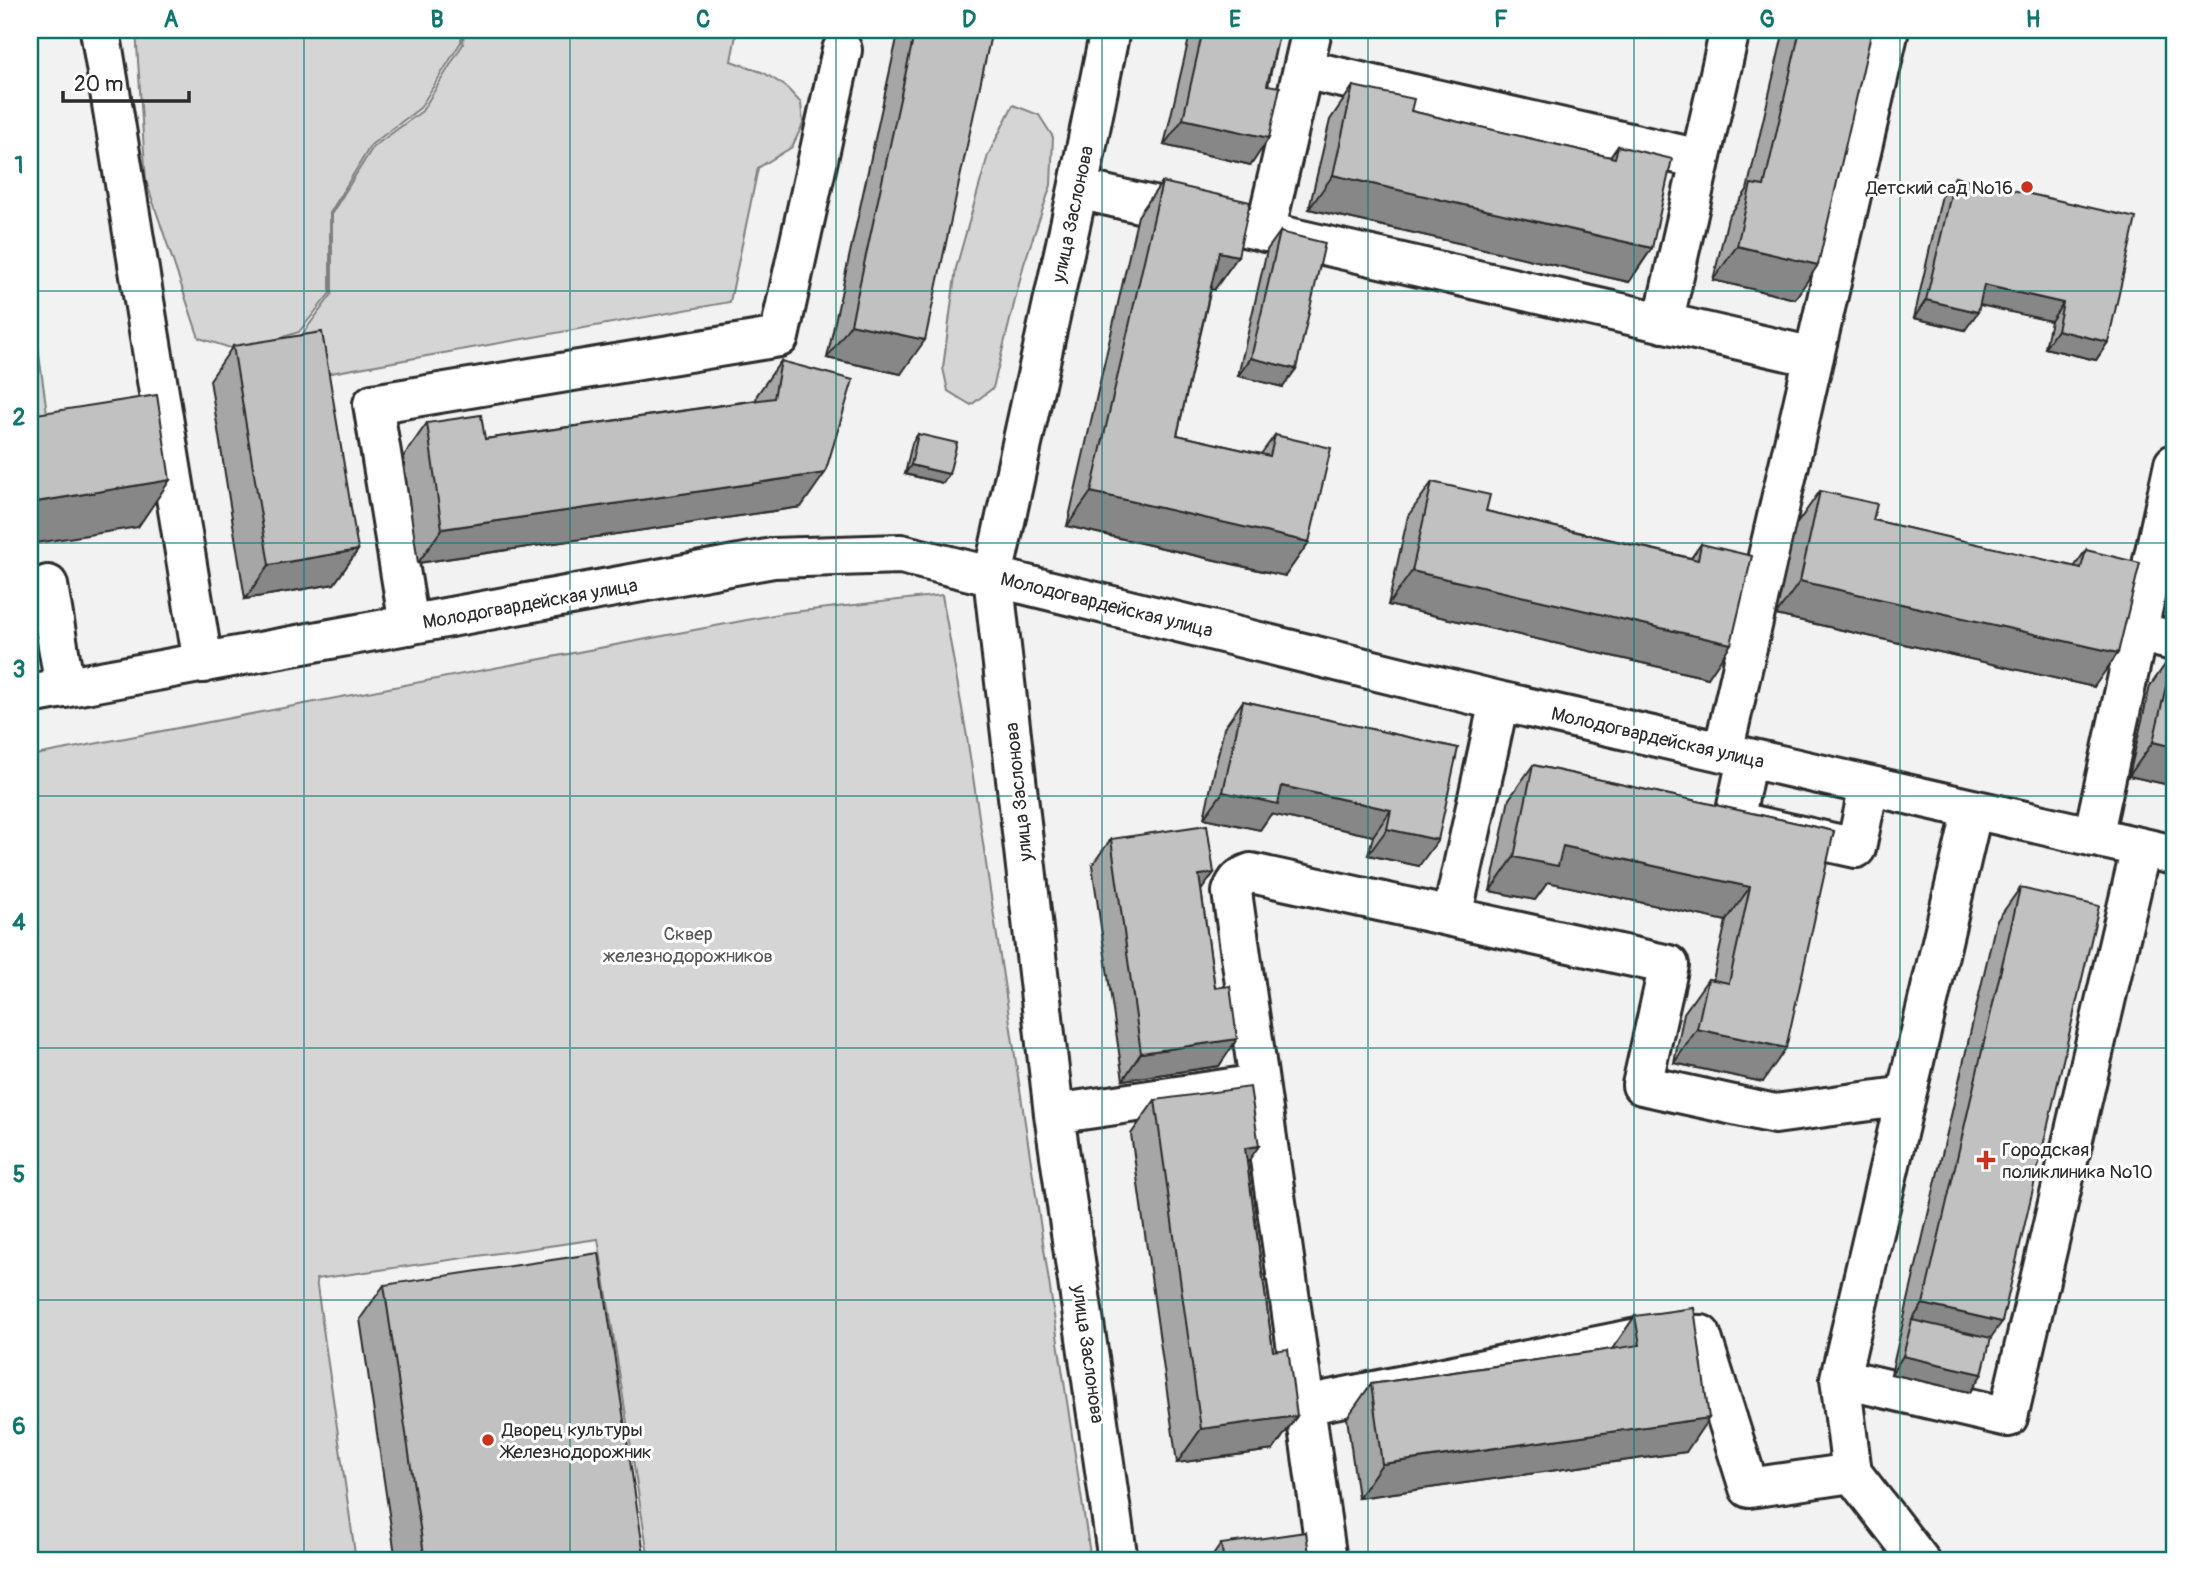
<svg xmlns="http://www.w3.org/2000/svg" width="2204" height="1591" viewBox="0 0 2204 1591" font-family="Pangolin,sans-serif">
	<rect width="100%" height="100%" fill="#f2f2f2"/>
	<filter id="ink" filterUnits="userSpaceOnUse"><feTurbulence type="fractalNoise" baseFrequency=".0143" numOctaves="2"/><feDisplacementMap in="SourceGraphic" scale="14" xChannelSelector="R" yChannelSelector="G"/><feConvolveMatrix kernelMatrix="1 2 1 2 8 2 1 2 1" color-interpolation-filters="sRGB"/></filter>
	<g filter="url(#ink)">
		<path fill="#d5d5d5" stroke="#808080" stroke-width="2" d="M136,30H462L461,42L420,108L371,145L330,213V293L299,332L240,351L199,338L146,181Z
			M464,30H737L731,61L764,73L785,86L801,103L803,124L792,147L758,168L730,302L314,376L301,336L332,294V213L373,147L422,111L463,44Z
			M1013,105L1039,115L1053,137L1051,185L1024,264L993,388L971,405L948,391L943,368L956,268L988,155Z
			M38,347L47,413L30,416V348Z
			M942,595L967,737L1091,1561H649L598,1239L316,1279L356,1561H30V756L784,613Z"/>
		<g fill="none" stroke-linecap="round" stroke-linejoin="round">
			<defs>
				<path id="minor" d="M100,30L203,663
					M1110,30L1078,189L993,576L1054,1114L1118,1561
					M1303,69L1700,159
					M1078,189L1814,357
					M1265,232L1312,30
					M1663,323L1730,30
					M48,585L65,688
					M409,625L373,404L779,337L842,50
					M2137,632L2174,641
					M30,694L773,558L901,554L1499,701L2174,855
					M1499,701L1452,917L1669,965L1642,1085L1775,1114L1906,1096
					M1723,752L1889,30
					M1747,758L1734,821L1856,848L1869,786
					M1973,809L1840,1378L2008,1417L2141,848
					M2093,837L2174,464
					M1054,1114L1259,1084
					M1840,1378L1852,1473
					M1305,1405L1657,1334L1701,1335L1749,1488L1852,1473L1920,1561
					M1327,1561L1232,892C1236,881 1240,877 1251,873L1452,917"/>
			</defs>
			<use href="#minor" stroke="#2b2b2b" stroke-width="44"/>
			<use href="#minor" stroke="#fff" stroke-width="38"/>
		</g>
		<path fill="#a6a6a6" stroke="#2b2b2b" stroke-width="2" d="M901,30H992L901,374L827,358L898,34Z
			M1191,30H1280L1251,165L1164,145Z
			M1784,30H1872L1795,299L1713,280L1728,218L1747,190Z
			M1353,86L1411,111L1610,157L1618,146L1652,248L1629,282L1309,209L1330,120Z
			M1955,177L2108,342L2096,360L2045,348L2051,321L1979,304L1965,330L1914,318L1942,195Z
			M1162,182L1238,256L1214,290L1211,289L1177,435L1261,454L1275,435L1309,542L1285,576L1067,526L1138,216Z
			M1280,232L1283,387L1238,376L1267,250Z
			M233,346L358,550L334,584L245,599L210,380Z
			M781,361L801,507L418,563L403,457L427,423L485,439L756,400L757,395Z
			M918,434L949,474L943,483L905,474L912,443Z
			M1432,482L1486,511L1691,558L1701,544L1708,678L1388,605L1408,516Z
			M1820,491L1873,520L2074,567L2086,550L2094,687L1776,615L1796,525Z
			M2174,652V786L2129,776L2150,686Z
			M1243,701L1458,748L1419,866L1368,855L1373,836L1271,814L1260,830L1204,818L1224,728Z
			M1533,765L1834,831L1763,1082L1674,1063L1684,1013L1708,979L1713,980L1726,921L1548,882L1535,900L1490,891L1509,799Z
			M1111,839L1201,890L1215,988L1237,1039L1219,1066L1123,1080L1092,865Z
			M2020,888L1991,1338L1970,1392L1891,1374L1996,922Z
			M1155,1100L1247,1163L1273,1351L1297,1416L1273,1450L1177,1463L1131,1134Z
			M384,1285L645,1561H396L360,1319Z
			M1635,1316L1686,1452L1358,1498L1347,1418L1371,1384L1612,1349Z
			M1221,1544L1310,1561H1209Z"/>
		<path fill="#878787" stroke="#2b2b2b" stroke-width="2" d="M1183,119L1269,138L1251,165L1164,145Z
			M1333,175L1652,248L1629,282L1309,209Z
			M1737,246L1818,265L1795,299L1713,280Z
			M1219,252L1238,256L1214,290L1196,286Z
			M1984,285L2063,303L2051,321L1971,303Z
			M1926,300L1978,312L1965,330L1914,318Z
			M851,324L925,340L901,374L827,358Z
			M2057,330L2108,342L2096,360L2045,348Z
			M1251,358L1296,369L1283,387L1238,376Z
			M911,465L949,474L943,483L905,474Z
			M825,473L801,507L418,563L442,529Z
			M170,480L138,527L30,544V503Z
			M1091,492L1309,542L1285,576L1067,526Z
			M358,550L334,584L245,599L269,565Z
			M1412,571L1731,644L1708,678L1388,605Z
			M1800,581L2118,653L2094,687L1776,615Z
			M2153,742L2174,747V786L2129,776Z
			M1282,786L1391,810L1373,836L1271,814L1260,830L1204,818L1223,792Z
			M1387,829L1438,840L1419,866L1368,855Z
			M1563,846L1750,887L1726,921L1548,882L1535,900L1490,891L1514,857Z
			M1214,873L1195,899L1199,875Z
			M1697,1029L1786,1048L1763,1082L1674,1063Z
			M1237,1039L1219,1066L1123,1080L1141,1053Z
			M1259,1146L1235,1180L1245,1148Z
			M1923,1304L2002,1322L1978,1356L1912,1320Z
			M1903,1356L1982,1374L1970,1392L1891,1374Z
			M1297,1416L1273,1450L1177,1463L1201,1429Z
			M1709,1418L1686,1452L1358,1498L1382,1464Z"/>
		<path fill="#c1c1c1" stroke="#2b2b2b" stroke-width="2" d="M915,30H992L925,340L851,324Z
			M1203,30H1280L1267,85L1280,87L1269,138L1183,119Z
			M1800,30H1872L1818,265L1737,246L1751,184L1764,186Z
			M1353,86L1414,99L1411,111L1615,158L1618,146L1672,159L1652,248L1333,175Z
			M1955,177L2136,218L2108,342L2057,330L2063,303L1984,285L1978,312L1926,300Z
			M1162,182L1250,202L1238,256L1219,252L1177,435L1270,456L1275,435L1331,448L1309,542L1091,492Z
			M1280,232L1325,243L1296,369L1251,358Z
			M322,332L358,550L269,565L233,346Z
			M781,361L853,380L825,473L442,529L427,423L481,415L485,439L774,398Z
			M157,395L170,480L30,503V415Z
			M918,434L957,443L949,474L911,465Z
			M1432,482L1490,495L1486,511L1698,560L1701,544L1752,556L1731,644L1412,571Z
			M1820,491L1877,504L1873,520L2081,568L2086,550L2140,563L2118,653L1800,581Z
			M2174,652V747L2153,742Z
			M1243,701L1458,748L1438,840L1387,829L1391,810L1282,786L1278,804L1223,792Z
			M1533,765L1834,831L1786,1048L1697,1029L1708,979L1729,983L1750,887L1563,846L1558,866L1514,857Z
			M1207,825L1214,873L1199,875L1215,988L1230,986L1237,1039L1141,1053L1111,839Z
			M2020,888L2099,906L2002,1322L1923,1304Z
			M1250,1087L1259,1146L1245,1148L1273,1351L1288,1349L1297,1416L1201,1429L1155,1100Z
			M599,1253L645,1561H425L384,1285Z
			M1694,1308L1709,1418L1382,1464L1371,1384L1640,1345L1635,1316Z
			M1912,1320L1991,1338L1982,1374L1903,1356Z
			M1306,1532L1310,1561H1224L1221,1544Z"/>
	</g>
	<path fill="none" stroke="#0f766e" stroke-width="2" stroke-opacity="0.55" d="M304,30V1561M570,30V1561M836,30V1561M1102,30V1561M1368,30V1561M1634,30V1561M1900,30V1561M30,291H2174M30,543H2174M30,796H2174M30,1048H2174M30,1300H2174"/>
	<g fill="#c8321e" stroke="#fff" stroke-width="2.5">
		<circle cx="2027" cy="187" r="7"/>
		<path d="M1982.5 1149.5h7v7h7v7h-7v7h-7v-7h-7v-7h7z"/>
		<circle cx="488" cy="1440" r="7"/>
	</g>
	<g text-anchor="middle" stroke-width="6" stroke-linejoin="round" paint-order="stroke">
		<g font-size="19" fill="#2b2b2b" stroke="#fff" text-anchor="start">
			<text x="2013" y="194" text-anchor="end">Детский сад №16</text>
			<text x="2002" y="1156">Городская<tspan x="2002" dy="22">поликлиника №10</tspan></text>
			<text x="502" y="1436">Дворец культуры<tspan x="502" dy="22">Железнодорожник</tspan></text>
		</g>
		<g font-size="19" fill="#2b2b2b" stroke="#fff">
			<text transform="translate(1072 214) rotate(-78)" y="7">улица Заслонова</text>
			<text transform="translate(530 603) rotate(-10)" y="7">Молодогвардейская улица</text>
			<text transform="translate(1107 604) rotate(14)" y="7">Молодогвардейская улица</text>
			<text transform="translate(1658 737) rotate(13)" y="7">Молодогвардейская улица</text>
			<text transform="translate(1018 792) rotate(-96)" y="7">улица Заслонова</text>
			<text transform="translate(1089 1354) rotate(82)" y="7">улица Заслонова</text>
		</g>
		<g font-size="19" fill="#565656" stroke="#fff">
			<text x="688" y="940">Сквер<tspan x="688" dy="22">железнодорожников</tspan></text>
		</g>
	</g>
	<rect width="2204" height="1591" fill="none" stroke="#fff" stroke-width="77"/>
	<path d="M63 91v10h126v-10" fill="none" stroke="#2b2b2b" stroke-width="3.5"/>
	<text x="74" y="91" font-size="21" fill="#2b2b2b" stroke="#ffffff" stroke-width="5" paint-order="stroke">20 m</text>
	<rect x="38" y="38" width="2128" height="1514" fill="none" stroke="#0f766e" stroke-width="2.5"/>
	<g font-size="23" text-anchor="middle" font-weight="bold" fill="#0f766e">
		<text x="171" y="27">A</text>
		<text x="437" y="27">B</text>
		<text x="703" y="27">C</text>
		<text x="969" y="27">D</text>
		<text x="1235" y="27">E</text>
		<text x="1501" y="27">F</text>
		<text x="1767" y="27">G</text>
		<text x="2033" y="27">H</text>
		<text x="19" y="173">1</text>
		<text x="19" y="425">2</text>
		<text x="19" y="677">3</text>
		<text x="19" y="930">4</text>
		<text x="19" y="1182">5</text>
		<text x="19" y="1434">6</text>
	</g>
</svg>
